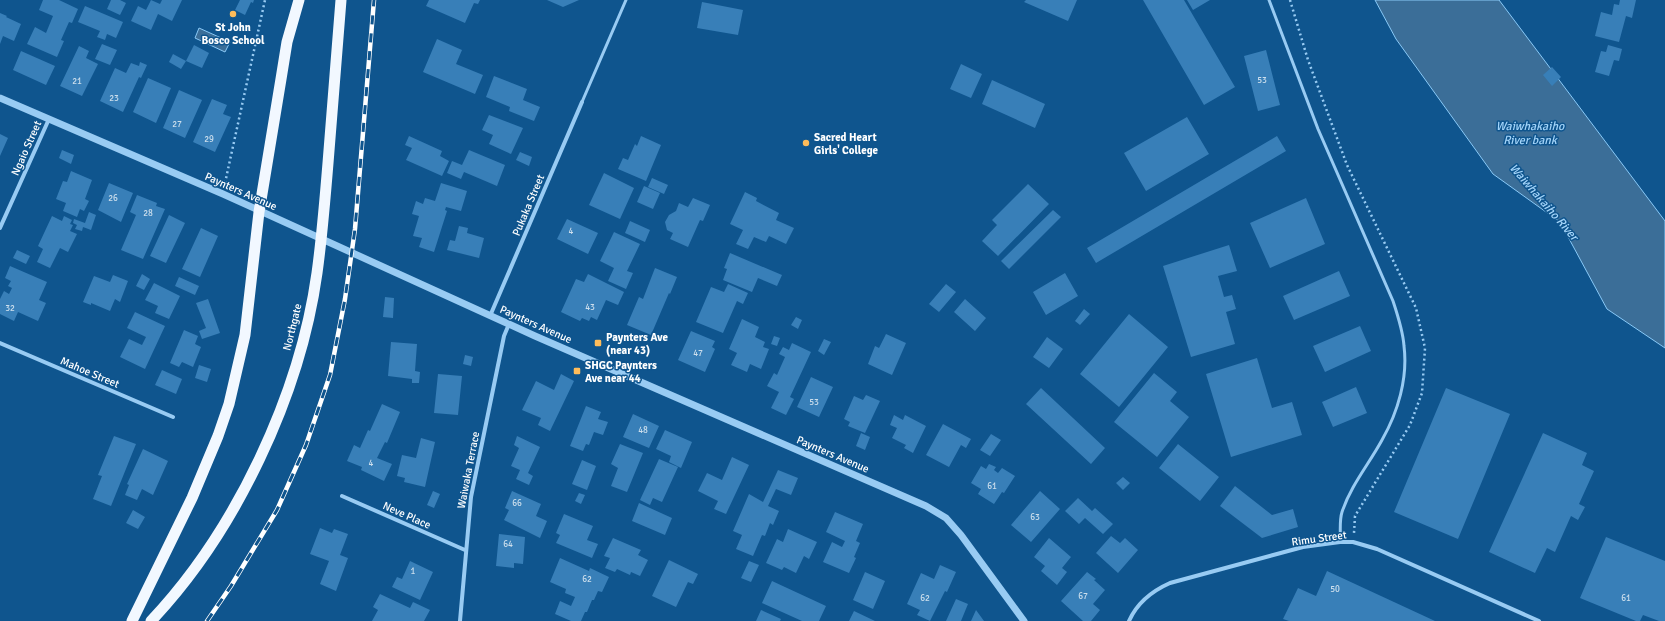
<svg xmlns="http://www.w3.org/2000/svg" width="1665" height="621" viewBox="0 0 1665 621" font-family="Signika,sans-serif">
	<rect width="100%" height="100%" fill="#0f558e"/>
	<path fill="#3b6e98" stroke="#89c9f7" d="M1375,0H1499L1665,221V348L1607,309L1560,222L1493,174L1396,39Z
		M199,28L230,42L225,52L195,38Z"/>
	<path fill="#387fb8" d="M43,0H59L78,9L72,23L69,22L61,40L64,41L57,57L27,44L35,27L46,33L53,16L39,10Z
		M111,0H120L126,3L120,15L107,9Z
		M151,0L160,4L162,0H182L172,21L158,14L151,30L131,21L138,6L146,10Z
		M240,0H254L253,3L251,2L245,15L235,10Z
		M429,0H480L478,4L474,3L465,23L426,6Z
		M547,0H579L563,7Z
		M1026,0H1077L1068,21L1024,2Z
		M1143,0H1184L1235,87L1204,105Z
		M1187,0H1210L1193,10Z
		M1620,0H1636L1632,18L1626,16L1619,42L1595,36L1601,12L1612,15L1614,4L1619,5Z
		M702,2L743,10L738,35L697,28Z
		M85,6L123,22L116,38L107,34L105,40L97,37L100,31L78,22Z
		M0,13L7,16L6,17L21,24L14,41L3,36L0,44Z
		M437,39L462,50L456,64L483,75L475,94L423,72Z
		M102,44L117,50L110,65L95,59Z
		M194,45L209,53L202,68L186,61Z
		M1608,45L1622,49L1619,61L1614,60L1609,76L1595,72L1601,51L1606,52Z
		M79,46L89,51L86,58L98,64L82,96L60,86Z
		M1266,50L1280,105L1258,111L1244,56Z
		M21,51L55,66L46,85L13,70Z
		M173,54L186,61L181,69L169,62Z
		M140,62L147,65L141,78L139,77L123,112L100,101L115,68L126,73L131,63L139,66Z
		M961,64L982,74L971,98L950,89Z
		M1552,67L1561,77L1552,86L1543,75Z
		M494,76L527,89L523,100L540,107L534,121L509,111L510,107L486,97Z
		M148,78L171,88L156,123L133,112Z
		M992,80L1045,104L1035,128L982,104Z
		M179,90L202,100L185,138L163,128Z
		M212,99L227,105L223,114L231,117L215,152L193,142Z
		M489,115L523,128L511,154L489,144L493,135L482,130Z
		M1187,117L1209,154L1146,191L1124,153Z
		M0,134L8,138L0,156Z
		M409,136L442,151L440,156L449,161L442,176L406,160L412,148L405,145Z
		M641,136L661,145L646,181L618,169L623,158L628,160L635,144L637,146Z
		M1277,136L1286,151L1096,263L1087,248Z
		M62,150L74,155L71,164L59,158Z
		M469,150L505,165L497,186L464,172L461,179L447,173L452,161L462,165Z
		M520,152L532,157L529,166L516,160Z
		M71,171L92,180L85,199L89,201L84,211L80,209L77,217L63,211L66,203L56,199L63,181L67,182Z
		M604,173L634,188L620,219L589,205Z
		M652,178L668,185L664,194L648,187Z
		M109,183L133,193L121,222L98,210Z
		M441,183L467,191L461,211L446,207L445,210L447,211L434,252L419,247L422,238L413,236L419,216L412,214L416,201L423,204L425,198L435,201Z
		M1028,184L1049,204L998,256L982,241L997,225L992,220Z
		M644,186L660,193L653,209L637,202Z
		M745,192L757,198L756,201L779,213L776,220L794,228L786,244L769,236L766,242L754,237L748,249L736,244L743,230L730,224Z
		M137,195L157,203L156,206L165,209L143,259L121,250L136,215L130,212Z
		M693,198L710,205L703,221L700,220L688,247L670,239L673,233L667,230L665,222L669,215L676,211L679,203L688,207Z
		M1306,198L1325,244L1270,268L1250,223Z
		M1053,210L1061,217L1009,269L1001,261Z
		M89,212L96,215L91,230L83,227L82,231L75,229L77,225L73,223L74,219L85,223Z
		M169,215L185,223L166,263L150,256Z
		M52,216L62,221L64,216L72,220L70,224L73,225L70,231L77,234L68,252L60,248L50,268L37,262L43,249L38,246Z
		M567,219L598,233L588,254L557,239Z
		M630,221L650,230L645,242L625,233Z
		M459,226L468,228L467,233L484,238L479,258L447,250L450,240L455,241Z
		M201,228L218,236L200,277L182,269Z
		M614,232L640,244L627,271L633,273L626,289L608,281L614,268L600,261Z
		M1229,245L1237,271L1218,276L1224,297L1232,295L1236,309L1226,312L1235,344L1191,357L1163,266Z
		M17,250L30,256L26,264L13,258Z
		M730,253L782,275L777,286L758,278L752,292L723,280L727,269L724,268Z
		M10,266L47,282L39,300L46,303L38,321L18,312L14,321L0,314V299L4,291L9,294L12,288L8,286L11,281L5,278Z
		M655,268L677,277L670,294L669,293L651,335L627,325L639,297L643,299Z
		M1339,271L1350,296L1294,320L1283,296Z
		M1065,273L1078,296L1046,315L1033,292Z
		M142,274L150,279L144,290L136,286Z
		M588,274L624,292L618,305L606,300L597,320L591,317L589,321L582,318L580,321L561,312L576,279L584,282Z
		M113,275L128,281L120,302L115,299L110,311L91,303V305L83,302L94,276L110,282Z
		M179,277L199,286L195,295L175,286Z
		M154,283L180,296L169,319L155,313L158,306L145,300Z
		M728,284L748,293L743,304L737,301L723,333L696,322L711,287L724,292Z
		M946,284L956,292L939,312L929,304Z
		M385,297L394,298L393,318L383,317Z
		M208,299L220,333L202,339L199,331L206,328L196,303Z
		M965,299L986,318L975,331L954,312Z
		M1084,309L1090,314L1080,325L1075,321Z
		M135,312L165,326L145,369L120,357L129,339L142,345L146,337L127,328Z
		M1129,314L1168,347L1119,407L1080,374Z
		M796,317L802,320L798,329L791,325Z
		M742,319L759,327L755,337L765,342L763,347L769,349L761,369L750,364L747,372L731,365L737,353L729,349Z
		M1360,326L1371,351L1325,372L1313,346Z
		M184,330L198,336L195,344L201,347L193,367L182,362L179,367L170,363Z
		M691,331L715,341L712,347L715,349L705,372L678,360Z
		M886,334L906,343L892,375L868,364L875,346L879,348Z
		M774,336L780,338L777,346L771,344Z
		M1047,337L1063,349L1049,368L1033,357Z
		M824,339L831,342L824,355L818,351Z
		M391,342L417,344L415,371L420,372L419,383H412V379L388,376Z
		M792,343L811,352L790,397L794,399L786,415L771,408L779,392L767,386L774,373L777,375L785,357L779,354L783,347L789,350Z
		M465,355L473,357L471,366L463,364Z
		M1257,358L1272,408L1292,402L1302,435L1231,457L1206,374Z
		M199,365L211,369L207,382L195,378Z
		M162,370L182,379L176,394L155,385Z
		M1154,373L1177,392L1170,401L1189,417L1157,457L1114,422Z
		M438,374L462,376L458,415L434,413Z
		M561,374L574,381L550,431L538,425L541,418L522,410L536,381L554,390Z
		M811,377L833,387L819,417L797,407Z
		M1356,387L1367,413L1333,427L1322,402Z
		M1041,388L1105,448L1091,464L1026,404Z
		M1446,388L1510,414L1458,539L1394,512Z
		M866,395L880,401L865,433L848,426L850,422L844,419L854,396L863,400Z
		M382,404L400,412L387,443L385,442L377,458L392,464L384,481L361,470L362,467L347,461L354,445L360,448L368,430L370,431Z
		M586,406L601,412L598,419L608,422L603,435L594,432L589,445L586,444L583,451L570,446Z
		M633,414L659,426L649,448L623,437Z
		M894,415L903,420L905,415L926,426L913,453L904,448L906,445L892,438L897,428L890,425Z
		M943,424L971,439L966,448L961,445L949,467L926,455Z
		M665,430L692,442L681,468L669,462L671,456L656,449Z
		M861,433L870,437L865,450L856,446Z
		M1543,433L1587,453L1582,465L1594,471L1579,504L1585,507L1578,520L1571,516L1555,552L1547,548L1535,573L1489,552Z
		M991,434L1001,440L990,456L980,450Z
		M114,436L136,444L111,506L93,499L102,476L98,475Z
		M517,436L540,447L528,473L533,476L529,485L516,479L520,470L511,466L519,448L514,445Z
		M421,438L435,442L425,487L404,482L405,478L397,476L402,455L416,458Z
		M620,444L643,453L627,492L611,486L618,468L611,464Z
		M1178,444L1219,477L1200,501L1159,468Z
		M143,449L168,461L153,495L142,489L137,500L125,495L129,485L127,484Z
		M732,457L749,465L726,514L714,509L718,501L698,491L707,473L722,480Z
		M659,459L678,467L662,502L653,498L650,505L640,500Z
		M582,460L596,466L587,490L572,484Z
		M989,464L996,467L994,470L998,473L1002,468L1015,476L1004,493L1002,492L994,504L978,494L981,489L971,483L981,466L986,469Z
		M778,470L798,478L791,495L776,489L768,506L779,511L773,525L770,523L765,536L762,535L753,556L736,549L742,535L733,531L749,494L763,502Z
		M1123,477L1130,483L1123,490L1116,483Z
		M1235,486L1272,515L1293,509L1298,527L1262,538L1220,506Z
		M433,491L440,494L434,508L427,505Z
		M512,491L541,504L536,516L547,521L540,538L504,520L509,510L505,508Z
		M1040,491L1060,509L1031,542L1011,525Z
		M579,493L585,495L581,504L575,501Z
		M1078,498L1092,511L1095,508L1113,524L1103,534L1085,518L1079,524L1065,511Z
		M639,503L672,518L665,535L632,521Z
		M133,510L145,517L138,529L126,523Z
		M835,512L863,524L856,541L860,543L854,557L856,558L849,573L823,562L832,542L842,547L845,541L826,532Z
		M564,514L593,526L587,540L598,544L592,558L556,543L560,535L556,533Z
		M320,528L332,533L334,529L348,534L340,555L348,558L336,591L320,584L329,561L310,554Z
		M788,529L817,542L809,559L804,556L796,573L784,567L782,570L766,563L777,539L783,542Z
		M499,534L525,537L523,564L514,563V568L496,566Z
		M1111,536L1120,543L1125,538L1138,550L1118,573L1096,553Z
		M1606,537L1665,561V621H1659L1643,615L1640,621H1636L1580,598Z
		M613,538L641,550L638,555L648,560L640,576L631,572L630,575L617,569L615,572L605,568L610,558L604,556Z
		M1049,538L1071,557L1062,568L1067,572L1057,585L1041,571L1045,566L1034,557Z
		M560,558L589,571L590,568L609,577L602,592L598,591L594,600H592L587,612H585L581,621H571L555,614L560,601L571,606L575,597L565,593L566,589L550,582Z
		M669,560L698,574L693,584L688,582L676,607L652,596Z
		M410,561L433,572L420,600L392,587L397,577L402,579Z
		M749,561L759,565L751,582L741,578Z
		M940,565L956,572L947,592L945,591L930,621L917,615L920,610L907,604L921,573L934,579Z
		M1327,571L1435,621H1289L1283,619L1298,588L1316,596Z
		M865,572L885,581L873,609L853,600Z
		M1087,572L1096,579L1094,580L1105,590L1093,604L1100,610L1091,621H1083L1061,601Z
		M772,581L826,606L819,621H802L762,603Z
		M380,594L410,608L413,602L430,610L424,621H372L378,610L373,607Z
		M956,599L968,604L961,621H946Z
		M761,610L781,619L780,621H756Z
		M976,610L984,621H971Z
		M854,611L875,621H849Z"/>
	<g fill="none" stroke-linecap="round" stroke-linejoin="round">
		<path stroke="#98cbf3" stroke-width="2.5" stroke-dasharray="2 3" stroke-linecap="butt" d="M1290,0L1308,60L1347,165L1416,308L1425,348L1422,393L1410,425L1355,516L1354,533
			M225,183L265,0"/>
		<path stroke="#98cbf3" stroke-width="3" d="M1269,0L1318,129L1393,301C1398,316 1403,331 1404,346C1408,378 1398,412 1382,440C1369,464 1351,485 1342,512C1339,521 1341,533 1340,542
			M582,102L626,0"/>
		<path stroke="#98cbf3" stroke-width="4" d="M0,228L49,119
			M490,316L582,102
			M0,343L173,417
			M342,496L465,550
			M460,621L471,497L504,336L509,324
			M1129,621C1137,603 1152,591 1170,583L1303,547L1340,542H1353L1377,549L1539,621"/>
		<path stroke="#98cbf3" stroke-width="7" d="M0,98L223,194L535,336L926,506L946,518L961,535L1024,621"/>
		<path stroke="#f2f8ff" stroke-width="11" d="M132,621L192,498L218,436L229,404L245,335L259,212L281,79L287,42L299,0
			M151,621C236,531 300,395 317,273C322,237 325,200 328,163C332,109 337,54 341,0"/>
		<defs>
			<path id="rail" d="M207,621L231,586L277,510L306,445L330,375L345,299L355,229L374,0"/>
		</defs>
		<use href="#rail" stroke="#fff" stroke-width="4.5"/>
		<use href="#rail" stroke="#0f558e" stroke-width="3" stroke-dasharray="9" stroke-linecap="butt"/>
	</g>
	<g fill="#ffbc5a" stroke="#0f558e" stroke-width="1.5">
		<circle cx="233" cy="14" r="4"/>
		<circle cx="806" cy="143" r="4"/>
		<rect x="594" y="339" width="8" height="8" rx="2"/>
		<rect x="573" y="367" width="8" height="8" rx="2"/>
	</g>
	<g text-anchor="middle" stroke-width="3" stroke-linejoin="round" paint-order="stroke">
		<g font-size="9" fill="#cddfed">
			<text x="1262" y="83">53</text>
			<text x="77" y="84">21</text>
			<text x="114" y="101">23</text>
			<text x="177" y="127">27</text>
			<text x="209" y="142">29</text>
			<text x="113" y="201">26</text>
			<text x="148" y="216">28</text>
			<text x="571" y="234">4</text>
			<text x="590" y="310">43</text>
			<text x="10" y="311">32</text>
			<text x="698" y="356">47</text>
			<text x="814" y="405">53</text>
			<text x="643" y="433">48</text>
			<text x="371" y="466">4</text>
			<text x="992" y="489">61</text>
			<text x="517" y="506">66</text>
			<text x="1035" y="520">63</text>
			<text x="508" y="547">64</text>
			<text x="413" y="574">1</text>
			<text x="587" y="582">62</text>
			<text x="1335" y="592">50</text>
			<text x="1083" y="599">67</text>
			<text x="925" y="601">62</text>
			<text x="1626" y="601">61</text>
		</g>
		<g font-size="11" font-weight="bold" fill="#fff" stroke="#0f558e" text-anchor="start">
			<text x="233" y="31" text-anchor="middle">St John<tspan x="233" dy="13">Bosco School</tspan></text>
			<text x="814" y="141">Sacred Heart<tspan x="814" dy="13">Girls' College</tspan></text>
			<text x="606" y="341">Paynters Ave<tspan x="606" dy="13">(near 43)</tspan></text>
			<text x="585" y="369">SHGC Paynters<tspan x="585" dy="13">Ave near 44</tspan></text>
		</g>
		<g font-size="11" fill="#fff" stroke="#0f558e">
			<text transform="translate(26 148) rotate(-66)" y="4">Ngaio Street</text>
			<text transform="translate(241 191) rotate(24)" y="4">Paynters Avenue</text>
			<text transform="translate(528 205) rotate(-67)" y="4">Pukaka Street</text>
			<text transform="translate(536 324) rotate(24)" y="4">Paynters Avenue</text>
			<text transform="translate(292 327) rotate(-76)" y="4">Northgate</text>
			<text transform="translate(90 372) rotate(23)" y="4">Mahoe Street</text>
			<text transform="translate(833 454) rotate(23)" y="4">Paynters Avenue</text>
			<text transform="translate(468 470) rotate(-79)" y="4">Waiwaka Terrace</text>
			<text transform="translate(407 515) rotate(24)" y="4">Neve Place</text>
			<text transform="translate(1319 538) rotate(-8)" y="4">Rimu Street</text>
		</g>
		<g font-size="12" font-style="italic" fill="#a4d5fa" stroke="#0f558e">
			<text x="1530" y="130">Waiwhakaiho<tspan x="1530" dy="14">River bank</tspan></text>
			<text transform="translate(1544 202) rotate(49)" y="4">Waiwhakaiho River</text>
		</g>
	</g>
</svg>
